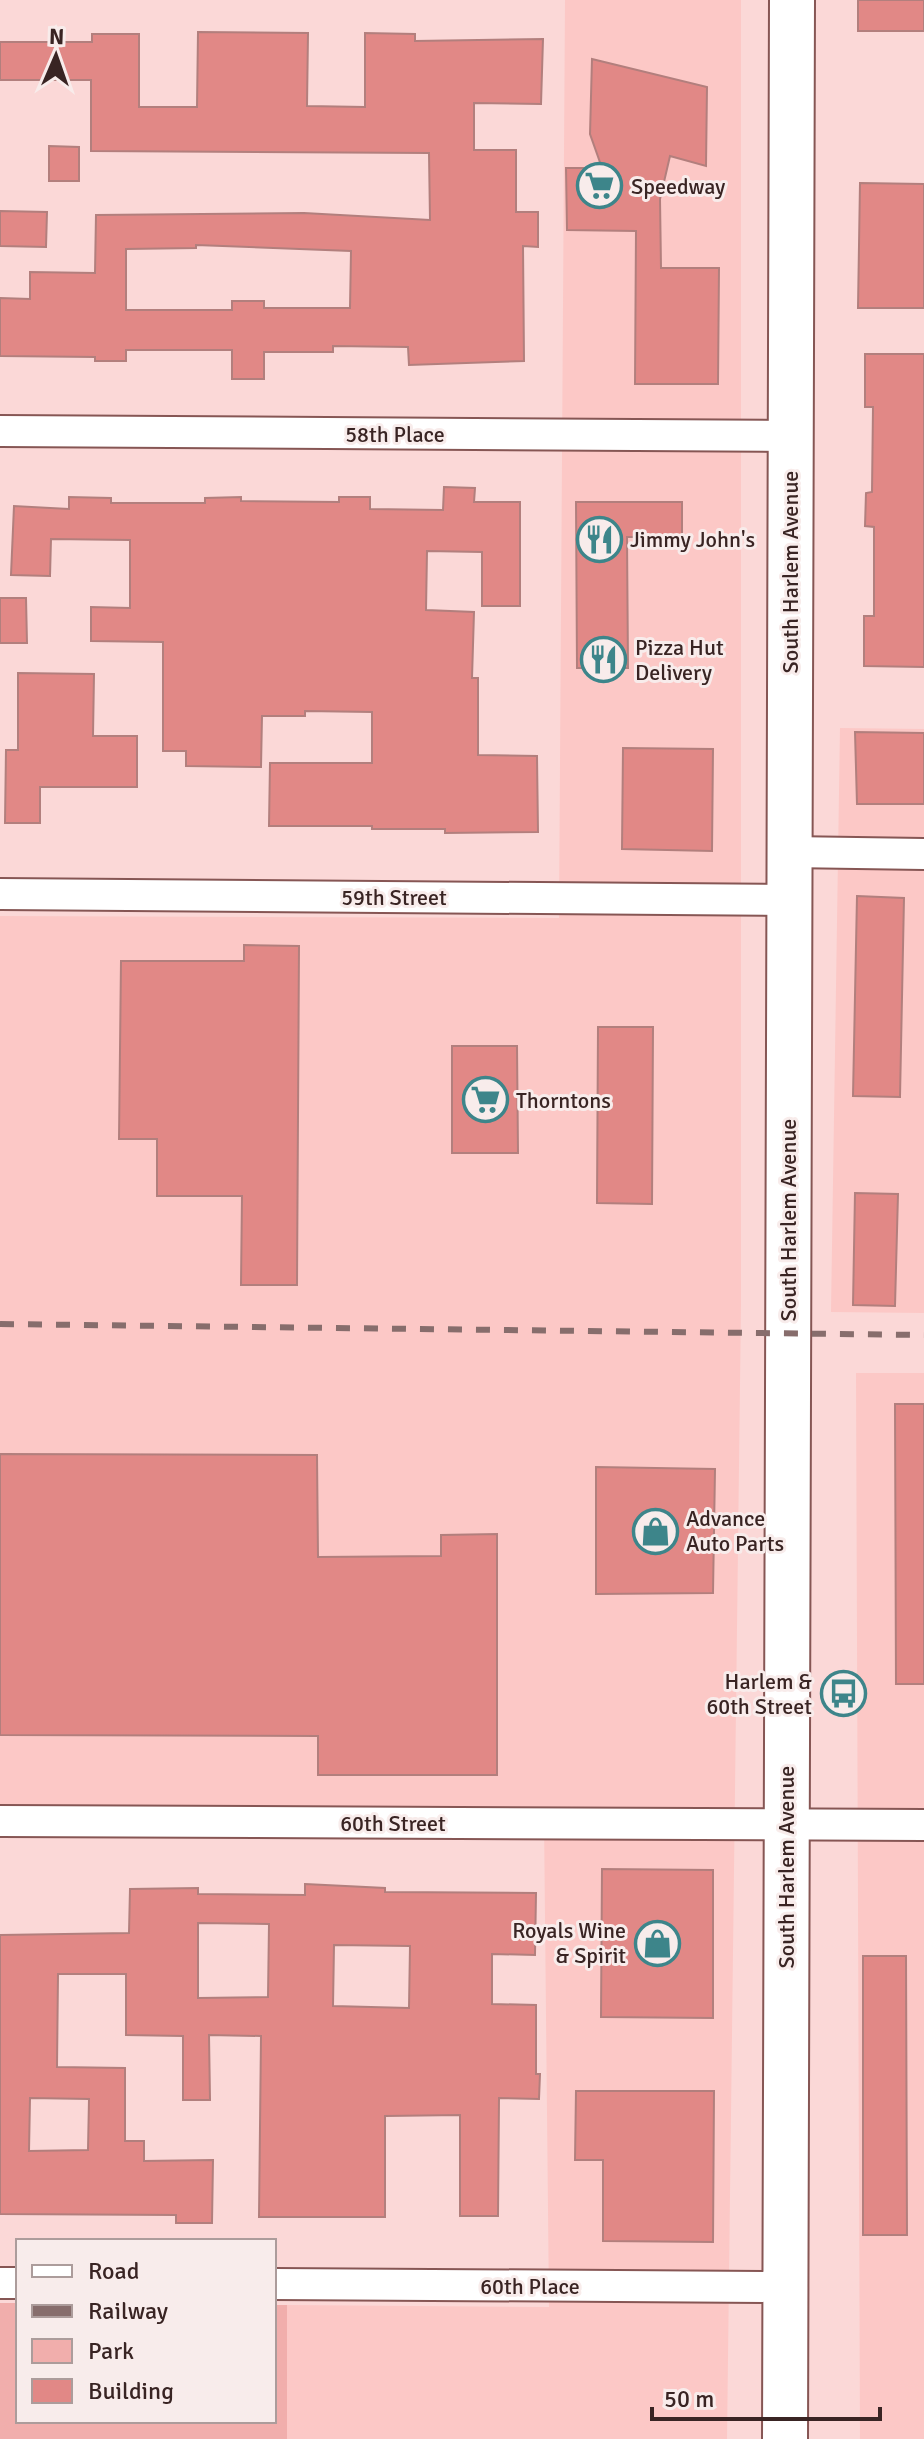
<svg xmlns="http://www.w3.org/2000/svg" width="924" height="2439" viewBox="0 0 924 2439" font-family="Signika,sans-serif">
	<rect width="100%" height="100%" fill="#fbd8d7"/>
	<path fill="#fcc8c6" d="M565,0H741V1304L727,2439H287V2305L549,2307L544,1819L0,1815V916L559,918Z
		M840,728L924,729V1313L831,1312Z
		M856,1373H924V2439H860Z"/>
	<path fill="#f1aeac" d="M0,2303H18V2421H274V2305H287V2439H0Z"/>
	<path fill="#e18886" stroke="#b27f7d" stroke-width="2" fill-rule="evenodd" d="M858,0H924V31H858Z
		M198,32L308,33L307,106L365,107V33L415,34V41L543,39L541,104L474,103V150H516V212H538V247L523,246L524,361L409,365L408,347L333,346V352H264V379H232V350H126V361H95V357L0,356V298L30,299V272L95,273L96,215L304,213L430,220L429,153L91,151V80H0V42H92V34H139V107H197ZM196,245L351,251L350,308H264V301H232V310H126V249L196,248Z
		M592,59L707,87L706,166L670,156L660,199L661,268H719L718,384H635L636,231L567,230L566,168H602L590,134Z
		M49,146L79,147V181H49Z
		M860,183L924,184V308H858Z
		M0,211L47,212L46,247L0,246Z
		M865,354H924V667L864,666V616H874V527L865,526L866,493L872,492L873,407H865Z
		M444,487L475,488L474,502H520V606H482V552L427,551L426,610L474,612L472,678H478V755L537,756L538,832L445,833V829H372V826H269L270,763H372V712L305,711V716H262L261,767L186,766V751H163V642L91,641V607L130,608V540L51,539L50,576L11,575L14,506L69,509V497L111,498V503H205V498L241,497V501L339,502V497H370V509L443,510Z
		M576,502H682V537H627L628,668H577Z
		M0,598H26L27,643H0Z
		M18,673L94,674L93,736H137V787H40V823H5L6,750H18Z
		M855,732L924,733V804H857Z
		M623,748L713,749L712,851L622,849Z
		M857,896L904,898L900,1097L853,1096Z
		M244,945L299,946L297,1285H241L242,1196H157V1139H119L121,961H244Z
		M598,1027H653L652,1204L597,1203Z
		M452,1046H517L518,1153H452Z
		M855,1193L898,1194L895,1306L853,1305Z
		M895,1404H924V1684H896Z
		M0,1454L317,1455L318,1557L441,1556V1535L497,1534V1775H318V1736L0,1735Z
		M596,1467L715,1469L713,1593L596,1594Z
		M602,1869L713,1870V2018L601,2017Z
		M305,1884L385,1888V1892L536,1893L535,1955L492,1954V2004L536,2005V2074H540L539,2099L499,2098L498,2216H460V2115L385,2116V2217H259L261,2036L209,2035L210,2100H183V2036L126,2035V1974H58L57,2067L125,2068V2141H144V2161L213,2160L212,2223H176V2215L0,2214V1935L129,1933L130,1889L198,1888V1894L305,1895ZM198,1923L269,1924L268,1997L198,1998ZM334,1945L410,1946L409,2008L333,2006ZM30,2098L89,2099L88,2150L29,2151Z
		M863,1956H906L907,2235H863Z
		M576,2091H714L713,2242L603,2241V2160H575Z"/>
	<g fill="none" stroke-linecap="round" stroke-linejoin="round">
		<defs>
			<path id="minor" d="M0,431L790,436
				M789,852L924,854
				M0,894L789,900
				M0,1821L924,1825
				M0,2283H18
				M274,2284L785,2287"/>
			<path id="primary" d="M785,2439L792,0"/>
		</defs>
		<use href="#minor" stroke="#865654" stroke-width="34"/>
		<use href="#primary" stroke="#865654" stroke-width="48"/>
		<use href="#minor" stroke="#fff" stroke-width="30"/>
		<use href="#primary" stroke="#fff" stroke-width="44"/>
		<path stroke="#876d6c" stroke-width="6" stroke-dasharray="14 14" stroke-linecap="butt" d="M0,1324L924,1335"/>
	</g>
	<defs>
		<symbol id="supermarket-ring" viewBox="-11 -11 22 22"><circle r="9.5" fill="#f8eceb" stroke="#3d858a" stroke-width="1.5"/><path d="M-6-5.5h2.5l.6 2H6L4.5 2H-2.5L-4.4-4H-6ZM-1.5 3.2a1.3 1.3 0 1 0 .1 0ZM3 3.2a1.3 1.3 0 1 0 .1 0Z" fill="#3d858a"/></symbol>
		<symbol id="restaurant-ring" viewBox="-11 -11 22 22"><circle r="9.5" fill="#f8eceb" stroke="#3d858a" stroke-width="1.5"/><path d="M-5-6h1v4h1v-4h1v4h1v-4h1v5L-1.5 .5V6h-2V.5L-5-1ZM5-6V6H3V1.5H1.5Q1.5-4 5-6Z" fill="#3d858a"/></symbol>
		<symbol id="shop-ring" viewBox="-11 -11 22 22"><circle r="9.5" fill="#f8eceb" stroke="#3d858a" stroke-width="1.5"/><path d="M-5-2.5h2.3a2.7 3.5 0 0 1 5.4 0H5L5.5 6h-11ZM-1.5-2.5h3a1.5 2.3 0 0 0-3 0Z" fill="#3d858a"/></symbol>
		<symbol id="bus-ring" viewBox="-11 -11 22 22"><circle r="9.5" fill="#f8eceb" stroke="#3d858a" stroke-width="1.5"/><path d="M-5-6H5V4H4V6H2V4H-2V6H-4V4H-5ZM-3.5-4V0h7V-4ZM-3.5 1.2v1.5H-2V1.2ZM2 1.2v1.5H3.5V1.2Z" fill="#3d858a"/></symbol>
	</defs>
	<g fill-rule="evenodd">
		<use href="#supermarket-ring" x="574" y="160" width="51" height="51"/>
		<use href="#restaurant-ring" x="574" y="514" width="51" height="51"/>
		<use href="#restaurant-ring" x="578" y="634" width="51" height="51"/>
		<use href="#supermarket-ring" x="460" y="1074" width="51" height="51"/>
		<use href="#shop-ring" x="630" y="1506" width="51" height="51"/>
		<use href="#bus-ring" x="818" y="1668" width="51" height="51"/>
		<use href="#shop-ring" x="632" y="1918" width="51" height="51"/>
	</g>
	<g text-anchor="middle" stroke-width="6" stroke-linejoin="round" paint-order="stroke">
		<g font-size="22" fill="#392423" stroke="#f8eceb" text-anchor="start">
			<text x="631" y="194">Speedway</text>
			<text x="630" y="547">Jimmy John's</text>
			<text x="635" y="655">Pizza Hut<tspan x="635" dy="25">Delivery</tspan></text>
			<text x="516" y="1108">Thorntons</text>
			<text x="686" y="1526">Advance<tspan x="686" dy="25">Auto Parts</tspan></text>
			<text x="812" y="1689" text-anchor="end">Harlem &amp;<tspan x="812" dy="25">60th Street</tspan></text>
			<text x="626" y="1938" text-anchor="end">Royals Wine<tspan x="626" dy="25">&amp; Spirit</tspan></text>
		</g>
		<g font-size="22" fill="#392423" stroke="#f8eceb">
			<text x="395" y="442">58th Place</text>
			<text transform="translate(790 572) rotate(-90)" y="8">South Harlem Avenue</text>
			<text x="394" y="905">59th Street</text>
			<text transform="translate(788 1220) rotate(-90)" y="8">South Harlem Avenue</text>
			<text x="393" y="1831">60th Street</text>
			<text transform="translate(786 1867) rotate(-90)" y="8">South Harlem Avenue</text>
			<text x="530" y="2294">60th Place</text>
		</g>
	</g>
	<rect x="16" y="2239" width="260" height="184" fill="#f8eceb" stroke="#ac9c9b" stroke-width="2"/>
	<rect x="32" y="2265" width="40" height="12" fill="#ffffff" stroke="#ac9c9b" stroke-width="2"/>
	<text x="88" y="2279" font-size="24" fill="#392423">Road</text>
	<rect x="32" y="2305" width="40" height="12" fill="#876d6c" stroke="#ac9c9b" stroke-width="2"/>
	<text x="88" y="2319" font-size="24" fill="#392423">Railway</text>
	<rect x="32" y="2339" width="40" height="24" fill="#f1aeac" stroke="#ac9c9b" stroke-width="2"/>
	<text x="88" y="2359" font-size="24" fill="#392423">Park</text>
	<rect x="32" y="2379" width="40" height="24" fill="#e18886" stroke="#ac9c9b" stroke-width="2"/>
	<text x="88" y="2399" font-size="24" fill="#392423">Building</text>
	<g transform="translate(56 56) rotate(2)" stroke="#f8eceb" stroke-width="6" paint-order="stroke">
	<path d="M0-6L14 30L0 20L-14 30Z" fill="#392423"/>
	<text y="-12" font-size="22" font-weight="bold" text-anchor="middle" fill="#392423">N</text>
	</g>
	<path d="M652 2407v12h228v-12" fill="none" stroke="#392423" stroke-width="4"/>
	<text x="664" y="2407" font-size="24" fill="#392423" stroke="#f8eceb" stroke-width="6" paint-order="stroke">50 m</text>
</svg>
